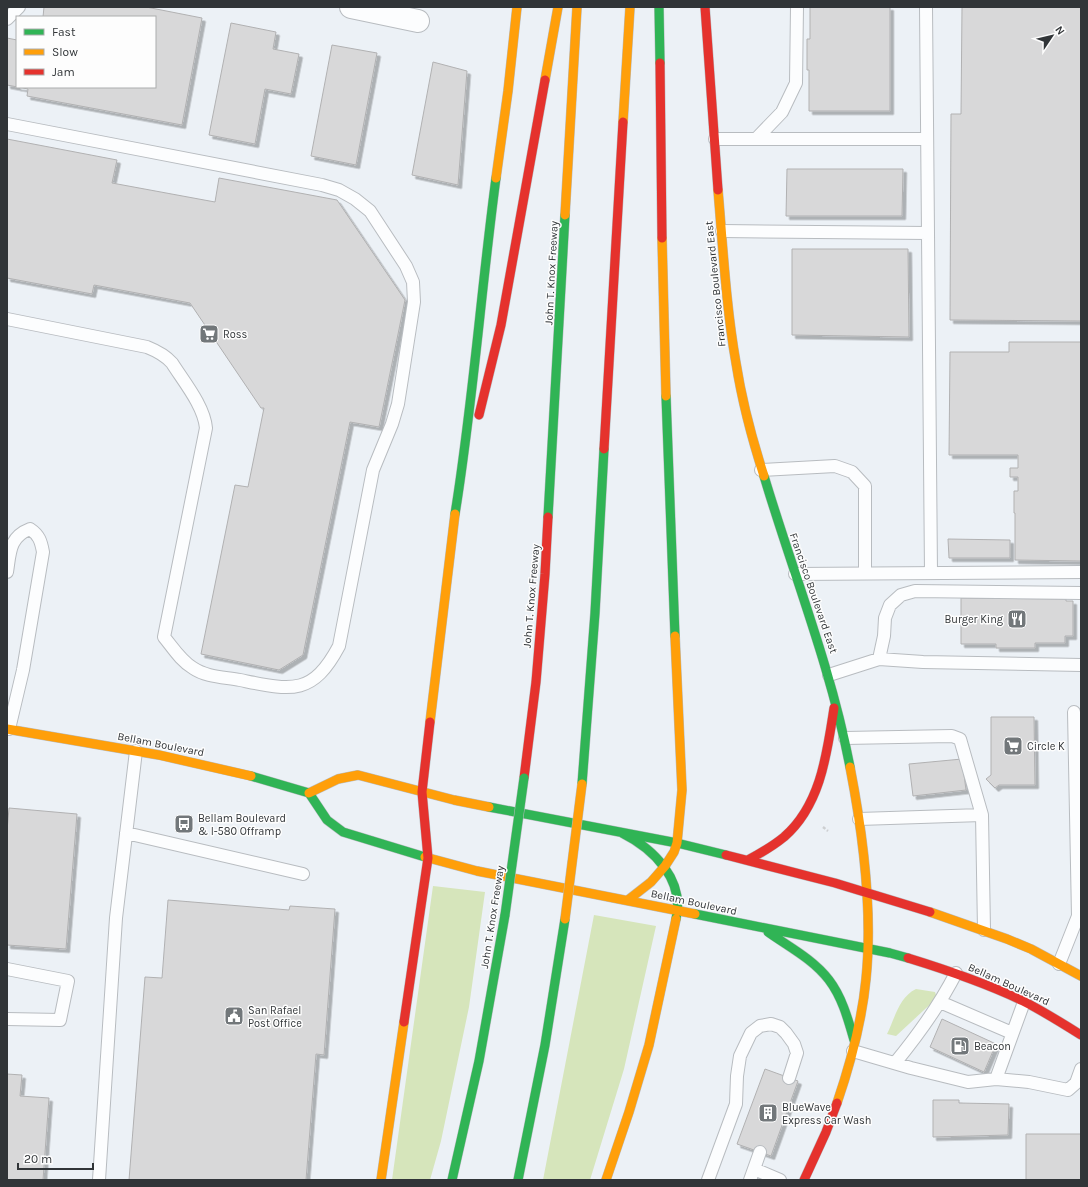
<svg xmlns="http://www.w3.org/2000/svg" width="1088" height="1187" viewBox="0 0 1088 1187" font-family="Karla,sans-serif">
	<defs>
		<filter id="shadow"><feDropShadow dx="3.5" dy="3.5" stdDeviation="0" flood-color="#0004"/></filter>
	</defs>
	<rect width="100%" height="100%" fill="#ecf1f6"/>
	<path fill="#d6e5bb" d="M433,886L485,892L469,1007L441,1141L430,1180H392Z
		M594,915L656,926L624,1069L590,1180H543Z
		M916,989L935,992L937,998L896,1036L887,1034C895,1018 899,997 916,989Z"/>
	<path fill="#d8d8d9" stroke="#b1b1b2" filter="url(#shadow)" d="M44,7H146L202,18L182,125L27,96L28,89L7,85V38L17,40V87H155V17H43Z
		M810,7H890V111H809V70H807V39H810Z
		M962,7H1081V321L950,320L951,114H961Z
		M231,23L276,32L273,49L299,54L291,94L265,89L255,144L209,135Z
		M332,45L377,53L356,165L311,156Z
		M433,62L467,71L458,185L412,175Z
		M7,139L117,160L112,183L215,202L219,178L337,200L405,300L379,427L350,422L303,655L279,670L201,654L235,485L248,487L264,408H261L190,303L94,285L92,294L7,278Z
		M787,169H903L902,216H786Z
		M792,249H908L909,337L792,335Z
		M1009,342H1081V561L1015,560V513H1014V491H1018V477H1010V468H1018V455H949L950,352H1009Z
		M948,539L1010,540V558H949Z
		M961,598L1066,599V601H1073V636H1065V643H1035V648H996V644H961Z
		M991,717H1034L1035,785H999L995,788L986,779L991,775Z
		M962,759L966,790L913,796L909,764Z
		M9,808L77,814L66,949L7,945V831Z
		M168,900L289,910L290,906L335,909L324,1055L316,1054L306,1180H129L145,977L162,978Z
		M942,1019L996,1044L984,1072L930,1047Z
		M765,1069L798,1081L771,1156L737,1144Z
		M7,1074L22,1075L20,1096L49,1098L43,1180H7Z
		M933,1100H959V1103L1009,1104L1008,1135L933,1137Z
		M1026,1134H1081V1180H1026Z"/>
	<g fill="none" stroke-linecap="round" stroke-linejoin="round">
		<defs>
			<path id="lane" d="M926,7L931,573
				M7,19L19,7
				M7,124L322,185L339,190L355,199L370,211L406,266L413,282L414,302L398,404L392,424L373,470L339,646C312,697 290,690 240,680C224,677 206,677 193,668C181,661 173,648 164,637L206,428C204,406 184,382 172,363C165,355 157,351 147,347L7,319
				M715,139H927
				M756,139L782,112L796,83L797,7
				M722,231L928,233
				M761,470L835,466L852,472L865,486V574
				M7,572C10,553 9,537 30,529C39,535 41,541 43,552L23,670L9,729
				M795,574L1081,572
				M879,659L884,636L885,618L890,605L901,595L915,591L1081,593
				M829,675L879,659L923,662L1081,665
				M845,738L952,736L960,739L982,815L984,930
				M859,819L982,815
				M126,833L303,874
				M1059,964L1078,916L1074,712
				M7,969L68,981L60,1020L7,1019
				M940,1002L1012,1033
				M853,1051L911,1068L968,1082L996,1079L1024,1002
				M895,1063C918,1035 939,1006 956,973
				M996,1079L1029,1082L1068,1090L1076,1083L1081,1069
				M754,1169L780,1180
				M99,1180L116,918L136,751
				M708,1180L736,1104L737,1076L740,1056L751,1033L760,1026L771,1024L780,1027L786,1033L794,1044L797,1053L789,1078
				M750,1180L760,1152"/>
			<path id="street" d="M351,7L418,21"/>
			<path id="fast" d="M659,7L660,63
				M666,396L675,636
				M764,476C793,573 831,667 850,767
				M455,514C473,403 481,290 496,178
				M548,517L565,215
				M251,776L309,793L327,820L343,832L425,857
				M582,784L595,613L604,449
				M489,807L677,843L726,855
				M622,833C654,849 685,880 676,919
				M695,914L890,953L908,958
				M768,932C789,947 813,959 829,980C842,997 848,1019 854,1040
				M452,1180L479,1061L505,915
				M518,1180L545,1045L565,919"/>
			<path id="slow" d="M545,80L558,7
				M623,122L630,7
				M496,178L508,91L517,7
				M718,190C723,248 726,306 736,363C742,401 752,439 764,476
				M565,215L577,7
				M662,238L666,396
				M430,722L455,514
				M7,729L159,755L251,776
				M309,793L338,779L358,775L454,800L489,807
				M425,857L477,871L695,914
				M628,900L651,882L665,866L674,852L677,843L682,790L675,636
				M930,912L1007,939L1031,949L1081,976
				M837,1103C851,1062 862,1021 866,979C873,910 863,834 850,767
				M381,1180L404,1022
				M606,1180L629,1112L649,1045L676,919"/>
			<path id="jam" d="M705,7L718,190
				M660,63L662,238
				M479,415L501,325L545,80
				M604,449L623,122
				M524,778L536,682L545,574L548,517
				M726,855L835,883L930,912
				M748,860C761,853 773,846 784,837C821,805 827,753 834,708
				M908,958C947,970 986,983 1023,1001C1043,1011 1062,1023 1081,1035
				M404,1022L428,858L422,792L430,722
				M804,1180L826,1132L837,1103"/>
		</defs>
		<use href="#lane" stroke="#b8bcc0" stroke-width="14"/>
		<use href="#street" stroke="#b8bcc0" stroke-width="24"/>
		<use href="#fast" stroke="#b8bcc0" stroke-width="10"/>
		<use href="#slow" stroke="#b8bcc0" stroke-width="10"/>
		<use href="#jam" stroke="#b8bcc0" stroke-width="10"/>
		<path stroke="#cdcfd1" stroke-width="2.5" stroke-dasharray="3 2" stroke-linecap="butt" d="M823,827L828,831"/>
		<use href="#lane" stroke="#fcfdfe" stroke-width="12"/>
		<use href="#street" stroke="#fcfdfe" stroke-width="22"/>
		<use href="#fast" stroke="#30b455" stroke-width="9"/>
		<use href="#slow" stroke="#ff9f0a" stroke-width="9"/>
		<use href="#jam" stroke="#e5322d" stroke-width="9"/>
		<defs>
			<path id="fast-bridge" d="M505,915L524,778"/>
			<path id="slow-bridge" d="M565,919L582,784"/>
		</defs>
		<use href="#fast-bridge" stroke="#b8bcc0" stroke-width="10" stroke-linecap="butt"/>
		<use href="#slow-bridge" stroke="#b8bcc0" stroke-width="10" stroke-linecap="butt"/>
		<use href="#fast-bridge" stroke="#30b455" stroke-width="9"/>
		<use href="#slow-bridge" stroke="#ff9f0a" stroke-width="9"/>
	</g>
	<defs>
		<symbol id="supermarket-square" viewBox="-11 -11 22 22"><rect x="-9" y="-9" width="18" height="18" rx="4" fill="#72777a" stroke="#fdfdfd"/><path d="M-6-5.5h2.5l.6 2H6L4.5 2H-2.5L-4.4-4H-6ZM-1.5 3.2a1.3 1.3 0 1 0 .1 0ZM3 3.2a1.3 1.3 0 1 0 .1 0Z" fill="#fff"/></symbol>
		<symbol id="restaurant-square" viewBox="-11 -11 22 22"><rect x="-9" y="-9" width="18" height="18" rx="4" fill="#72777a" stroke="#fdfdfd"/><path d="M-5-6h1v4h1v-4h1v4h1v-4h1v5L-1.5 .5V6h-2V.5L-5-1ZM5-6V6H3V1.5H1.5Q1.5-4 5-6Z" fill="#fff"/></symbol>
		<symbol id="bus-square" viewBox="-11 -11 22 22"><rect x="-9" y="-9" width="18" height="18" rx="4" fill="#72777a" stroke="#fdfdfd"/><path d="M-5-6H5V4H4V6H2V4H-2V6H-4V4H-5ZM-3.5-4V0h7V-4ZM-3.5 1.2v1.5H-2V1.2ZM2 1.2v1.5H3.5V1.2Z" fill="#fff"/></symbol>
		<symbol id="civic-square" viewBox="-11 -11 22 22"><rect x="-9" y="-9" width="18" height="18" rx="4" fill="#72777a" stroke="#fdfdfd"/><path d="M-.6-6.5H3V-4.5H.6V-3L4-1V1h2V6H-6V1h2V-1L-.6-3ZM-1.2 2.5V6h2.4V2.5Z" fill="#fff"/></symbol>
		<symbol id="fuel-square" viewBox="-11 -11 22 22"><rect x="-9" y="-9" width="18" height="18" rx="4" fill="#72777a" stroke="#fdfdfd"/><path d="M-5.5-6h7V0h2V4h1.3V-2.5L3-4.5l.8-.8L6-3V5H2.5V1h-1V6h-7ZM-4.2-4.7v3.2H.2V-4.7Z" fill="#fff"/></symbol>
		<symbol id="building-square" viewBox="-11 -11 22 22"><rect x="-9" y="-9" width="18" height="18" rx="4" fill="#72777a" stroke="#fdfdfd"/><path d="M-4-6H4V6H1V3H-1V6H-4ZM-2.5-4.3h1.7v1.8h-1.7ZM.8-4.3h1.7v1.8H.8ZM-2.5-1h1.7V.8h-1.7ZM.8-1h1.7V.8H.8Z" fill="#fff"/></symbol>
	</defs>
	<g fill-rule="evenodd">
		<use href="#supermarket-square" x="198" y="323" width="22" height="22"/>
		<use href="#restaurant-square" x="1006" y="608" width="22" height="22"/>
		<use href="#supermarket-square" x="1002" y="735" width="22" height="22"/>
		<use href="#bus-square" x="173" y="813" width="22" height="22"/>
		<use href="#civic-square" x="223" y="1005" width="22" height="22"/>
		<use href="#fuel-square" x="949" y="1035" width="22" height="22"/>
		<use href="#building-square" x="757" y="1102" width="22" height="22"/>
	</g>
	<g text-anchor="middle" stroke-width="3" stroke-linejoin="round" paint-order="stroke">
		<g font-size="11" fill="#313538" stroke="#fdfdfd">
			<text transform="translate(551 273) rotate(-87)" y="4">John T. Knox Freeway</text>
			<text transform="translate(715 284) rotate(-96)" y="4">Francisco Boulevard East</text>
			<text transform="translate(814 593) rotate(71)" y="4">Francisco Boulevard East</text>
			<text transform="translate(531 596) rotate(-85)" y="4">John T. Knox Freeway</text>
			<text transform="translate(161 744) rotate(11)" y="4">Bellam Boulevard</text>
			<text transform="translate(694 902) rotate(12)" y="4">Bellam Boulevard</text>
			<text transform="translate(492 917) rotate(-81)" y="4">John T. Knox Freeway</text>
			<text transform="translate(1009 984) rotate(24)" y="4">Bellam Boulevard</text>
		</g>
		<g font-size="11" fill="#313538" stroke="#fdfdfd" text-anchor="start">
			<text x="223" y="338">Ross</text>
			<text x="1003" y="623" text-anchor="end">Burger King</text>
			<text x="1027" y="750">Circle K</text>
			<text x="198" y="822">Bellam Boulevard<tspan x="198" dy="13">&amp; I-580 Offramp</tspan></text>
			<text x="248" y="1014">San Rafael<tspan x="248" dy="13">Post Office</tspan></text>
			<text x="974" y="1050">Beacon</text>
			<text x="782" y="1111">BlueWave<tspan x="782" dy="13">Express Car Wash</tspan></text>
		</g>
	</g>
	<rect width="1088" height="1187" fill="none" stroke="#313538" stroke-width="16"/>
	<rect x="16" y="16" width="140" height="72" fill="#fdfdfd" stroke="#abadae"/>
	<rect x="24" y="29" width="20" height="6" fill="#30b455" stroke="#abadae"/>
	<text x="52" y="36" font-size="12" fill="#313538">Fast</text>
	<rect x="24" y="49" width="20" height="6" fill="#ff9f0a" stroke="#abadae"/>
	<text x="52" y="56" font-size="12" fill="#313538">Slow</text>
	<rect x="24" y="69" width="20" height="6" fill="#e5322d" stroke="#abadae"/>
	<text x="52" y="76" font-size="12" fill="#313538">Jam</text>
	<g transform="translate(1052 36) rotate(55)" stroke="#fdfdfd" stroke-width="3" paint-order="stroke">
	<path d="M0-3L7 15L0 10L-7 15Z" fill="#313538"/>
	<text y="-6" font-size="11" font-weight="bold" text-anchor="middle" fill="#313538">N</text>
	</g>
	<path d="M18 1163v6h75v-6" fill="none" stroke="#313538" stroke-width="2"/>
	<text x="24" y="1163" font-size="12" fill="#313538" stroke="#fdfdfd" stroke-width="3" paint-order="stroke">20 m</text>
</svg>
